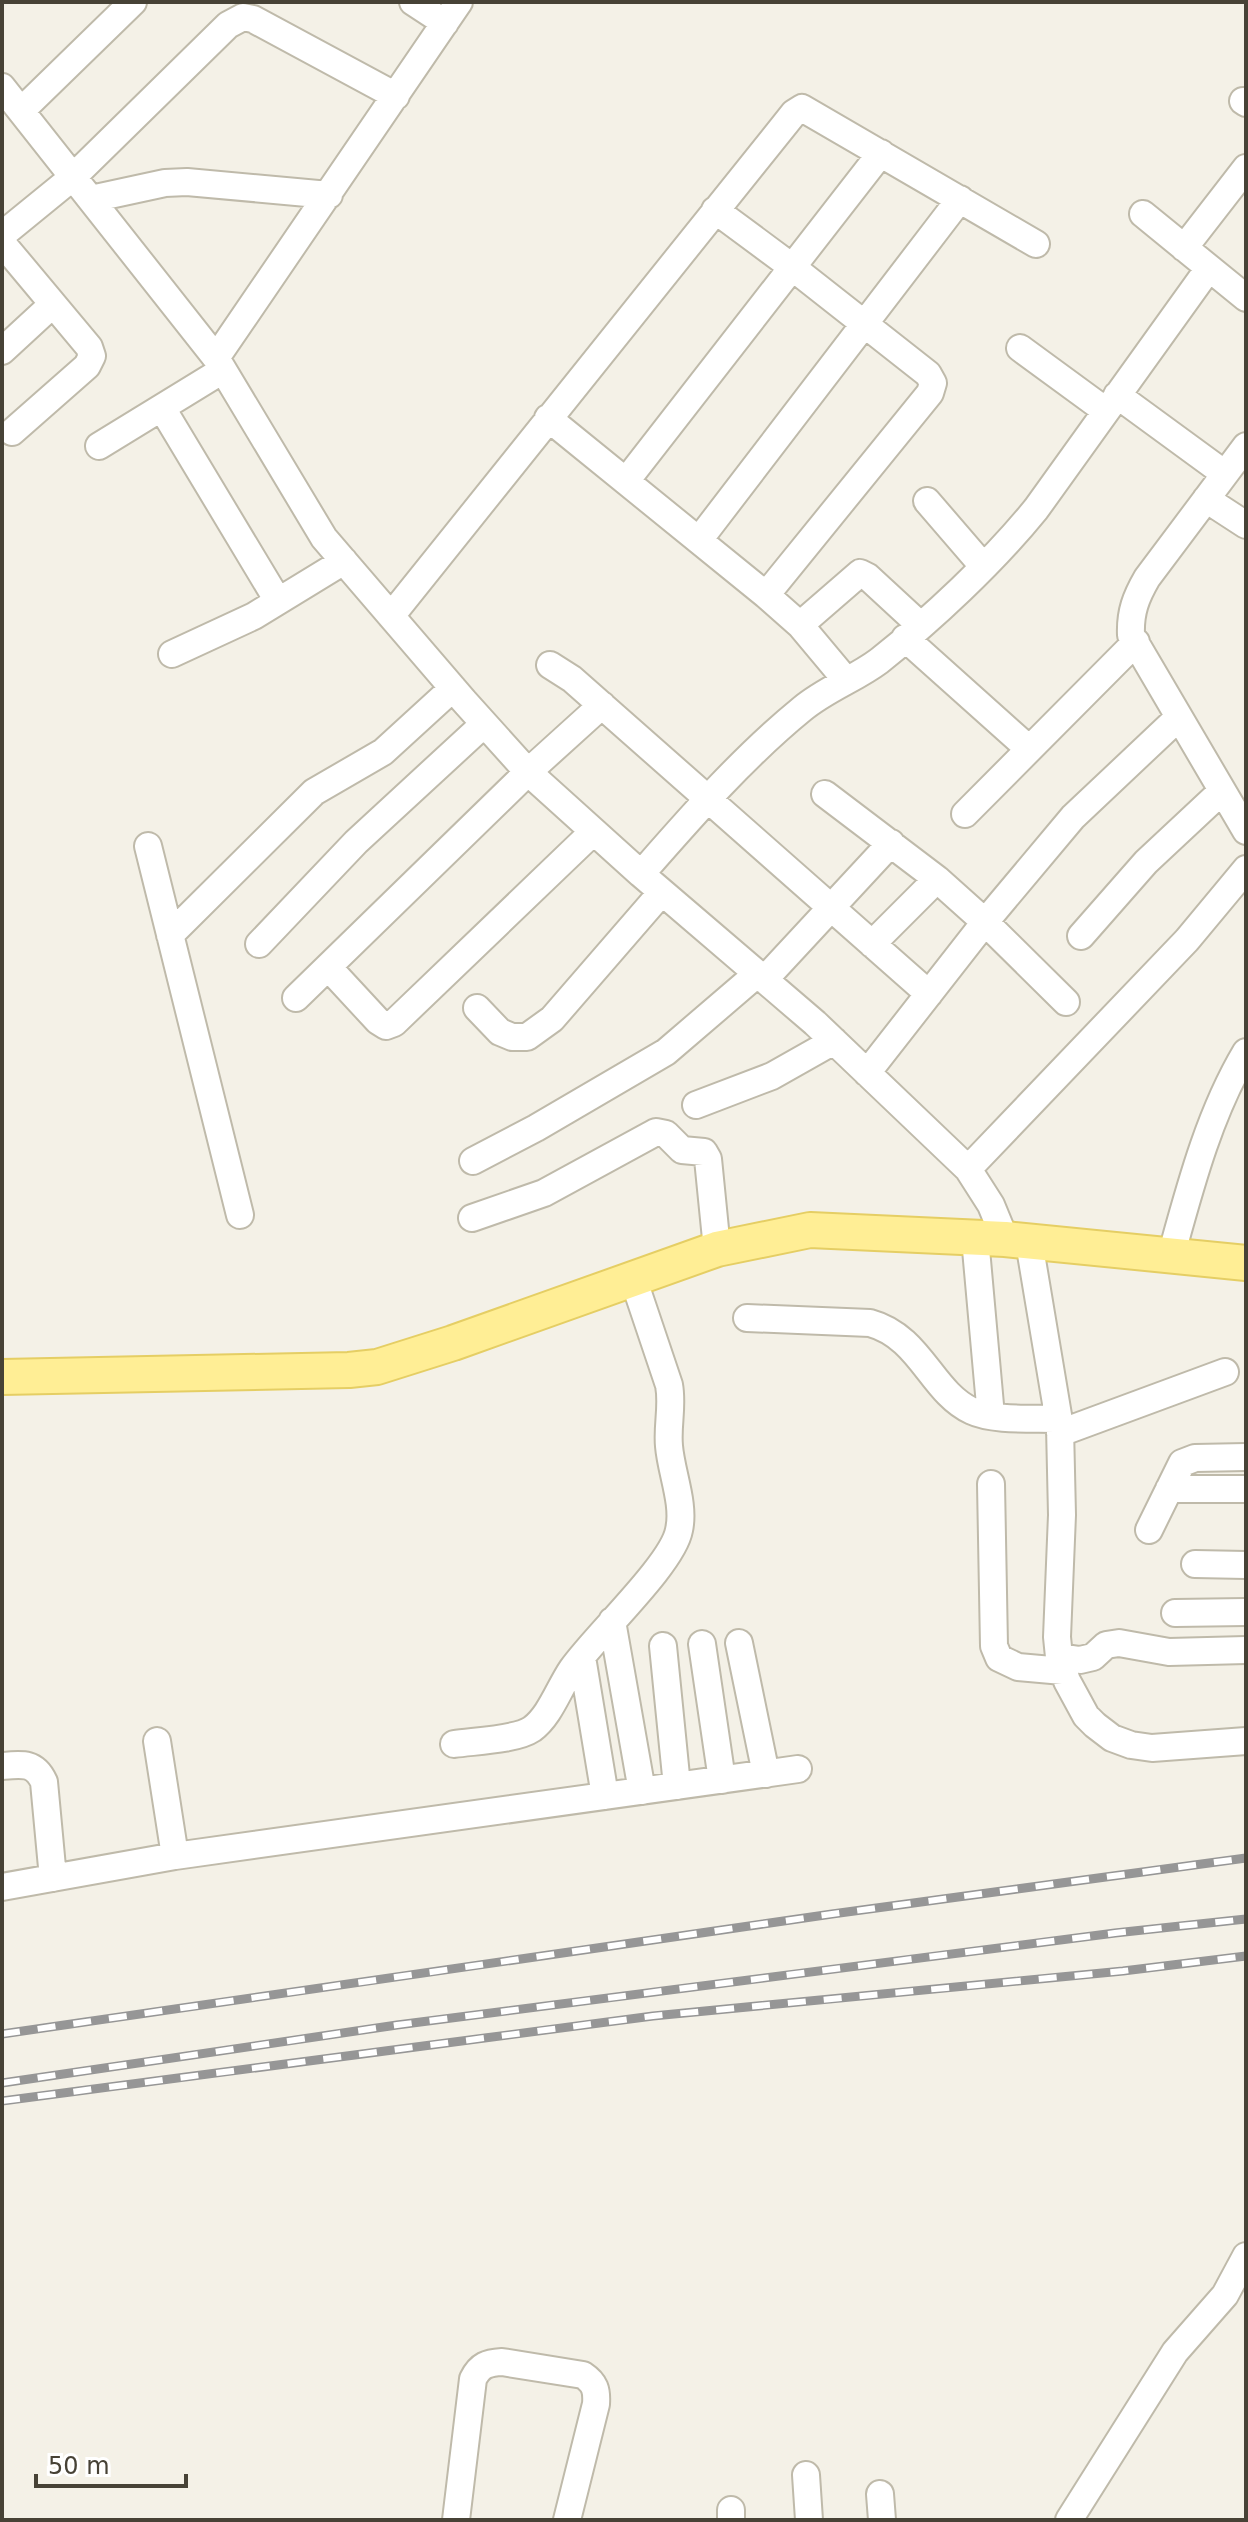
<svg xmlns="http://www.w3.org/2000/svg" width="1248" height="2522" viewBox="0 0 1248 2522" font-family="'DejaVu Sans',sans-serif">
	<rect width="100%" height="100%" fill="#f4f1e7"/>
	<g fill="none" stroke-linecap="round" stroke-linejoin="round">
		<defs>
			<path id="minor" d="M413,2L445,23
				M2,87L216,358L324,538L464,701L528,772L641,874L815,1023L968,1169L991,1205L1005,1239
				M1243,101L1246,103
				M21,111L133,2
				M91,199L165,183L187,182L329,195
				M715,210L792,267L928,374L933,383L930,393L766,595
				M1143,214L1246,298
				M2,235L73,177L228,25L243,17L253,19L396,96
				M2,243L89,347L92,356L87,366L12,432
				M1184,248L1246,168
				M1020,348L1106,411
				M2,351L53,304
				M216,358L459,2
				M1117,395L1225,474
				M162,408L278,601
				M548,418L766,595L800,625L846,680
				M99,446L223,370
				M1246,446L1147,578C1136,597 1130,612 1131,635L1246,831
				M626,481L881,153
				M1206,499L1246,525
				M927,501L983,566
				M699,540L960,199
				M391,616L794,113L802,108L1036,244
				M800,625L860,573L868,577L920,625
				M905,638L1029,749
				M172,654L254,616L344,561
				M550,665L572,679L929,994
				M825,794L937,879L985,922L1066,1002
				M965,814L1136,642
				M148,846L240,1215
				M641,874C691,817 742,758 802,709C826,689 855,679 879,661C932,619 993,562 1036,509L1209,268
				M170,935L314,792L383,752L453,688
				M1081,936L1146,862L1222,791
				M259,944L356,842L484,724
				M872,944L937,879
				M328,967L378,1021L386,1026L394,1023L593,832
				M764,980L891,843
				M296,998L528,772L602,705
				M477,1008L500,1032L512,1037H527L552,1019L662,892
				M867,1073L985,922L1073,817L1179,717
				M696,1105L772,1076L834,1041
				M473,1161L536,1128L666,1052L757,974
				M968,1169L1187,940L1246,869
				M472,1218L544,1193L656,1132L666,1134L682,1150L704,1152L708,1159L717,1249
				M975,1238L991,1416
				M1029,1242L1060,1427L1062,1515L1057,1637L1059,1657L1067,1681L1086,1716L1095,1725L1112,1738L1131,1745L1152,1748L1246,1741
				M1171,1256C1190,1187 1209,1114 1246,1052
				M747,1318L870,1323C921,1337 931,1392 972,1411C993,1421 1034,1418 1058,1419
				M1060,1433L1225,1372
				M991,1484L994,1646L999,1658L1018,1667L1063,1671
				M1169,1489H1246
				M1149,1530L1182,1463L1195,1458L1246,1457
				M1195,1564L1246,1565
				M1175,1613L1246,1612
				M612,1621L642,1791
				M739,1643L766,1774
				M702,1644L722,1780
				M663,1646L677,1786
				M582,1657L605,1796
				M1059,1657L1080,1660L1093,1657L1106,1645L1119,1643L1169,1652L1246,1650
				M157,1741L175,1856
				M454,1744C474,1741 516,1740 532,1729C550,1716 559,1688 572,1669C595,1636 673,1564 679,1530C685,1504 671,1472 669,1446C667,1425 673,1406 669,1385L633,1278
				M2,1766C22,1764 35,1762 44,1782L53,1878
				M2,1887L175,1856L798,1769
				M806,2475L809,2520
				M880,2494L882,2520
				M731,2510V2520
				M456,2520L473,2379C480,2365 487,2363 502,2362L583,2375C595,2383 597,2390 596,2404L567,2520
				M1069,2520L1175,2352L1225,2295L1246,2256"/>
			<path id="major" d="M2,1377L349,1370L377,1367L453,1343L717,1249L810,1230L1005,1239L1246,1263"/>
		</defs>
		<use href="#minor" stroke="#bfbaaa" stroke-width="30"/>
		<use href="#major" stroke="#e5ce64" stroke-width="38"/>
		<use href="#minor" stroke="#fff" stroke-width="26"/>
		<use href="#major" stroke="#ffee95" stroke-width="34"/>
		<defs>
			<path id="rail" d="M2,2034L832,1914L1246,1858
				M2,2083L397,2025L1115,1933L1246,1919
				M2,2101L653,2016L1123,1971L1246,1956"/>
		</defs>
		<use href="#rail" stroke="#969696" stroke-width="9"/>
		<use href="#rail" stroke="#fff" stroke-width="6" stroke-dasharray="18" stroke-linecap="butt"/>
	</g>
	<rect width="1248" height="2522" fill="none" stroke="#474236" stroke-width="8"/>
	<path d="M36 2474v12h150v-12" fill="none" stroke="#474236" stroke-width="4"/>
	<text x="48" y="2474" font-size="24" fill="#474236" stroke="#ffffff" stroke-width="6" paint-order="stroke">50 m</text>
</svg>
